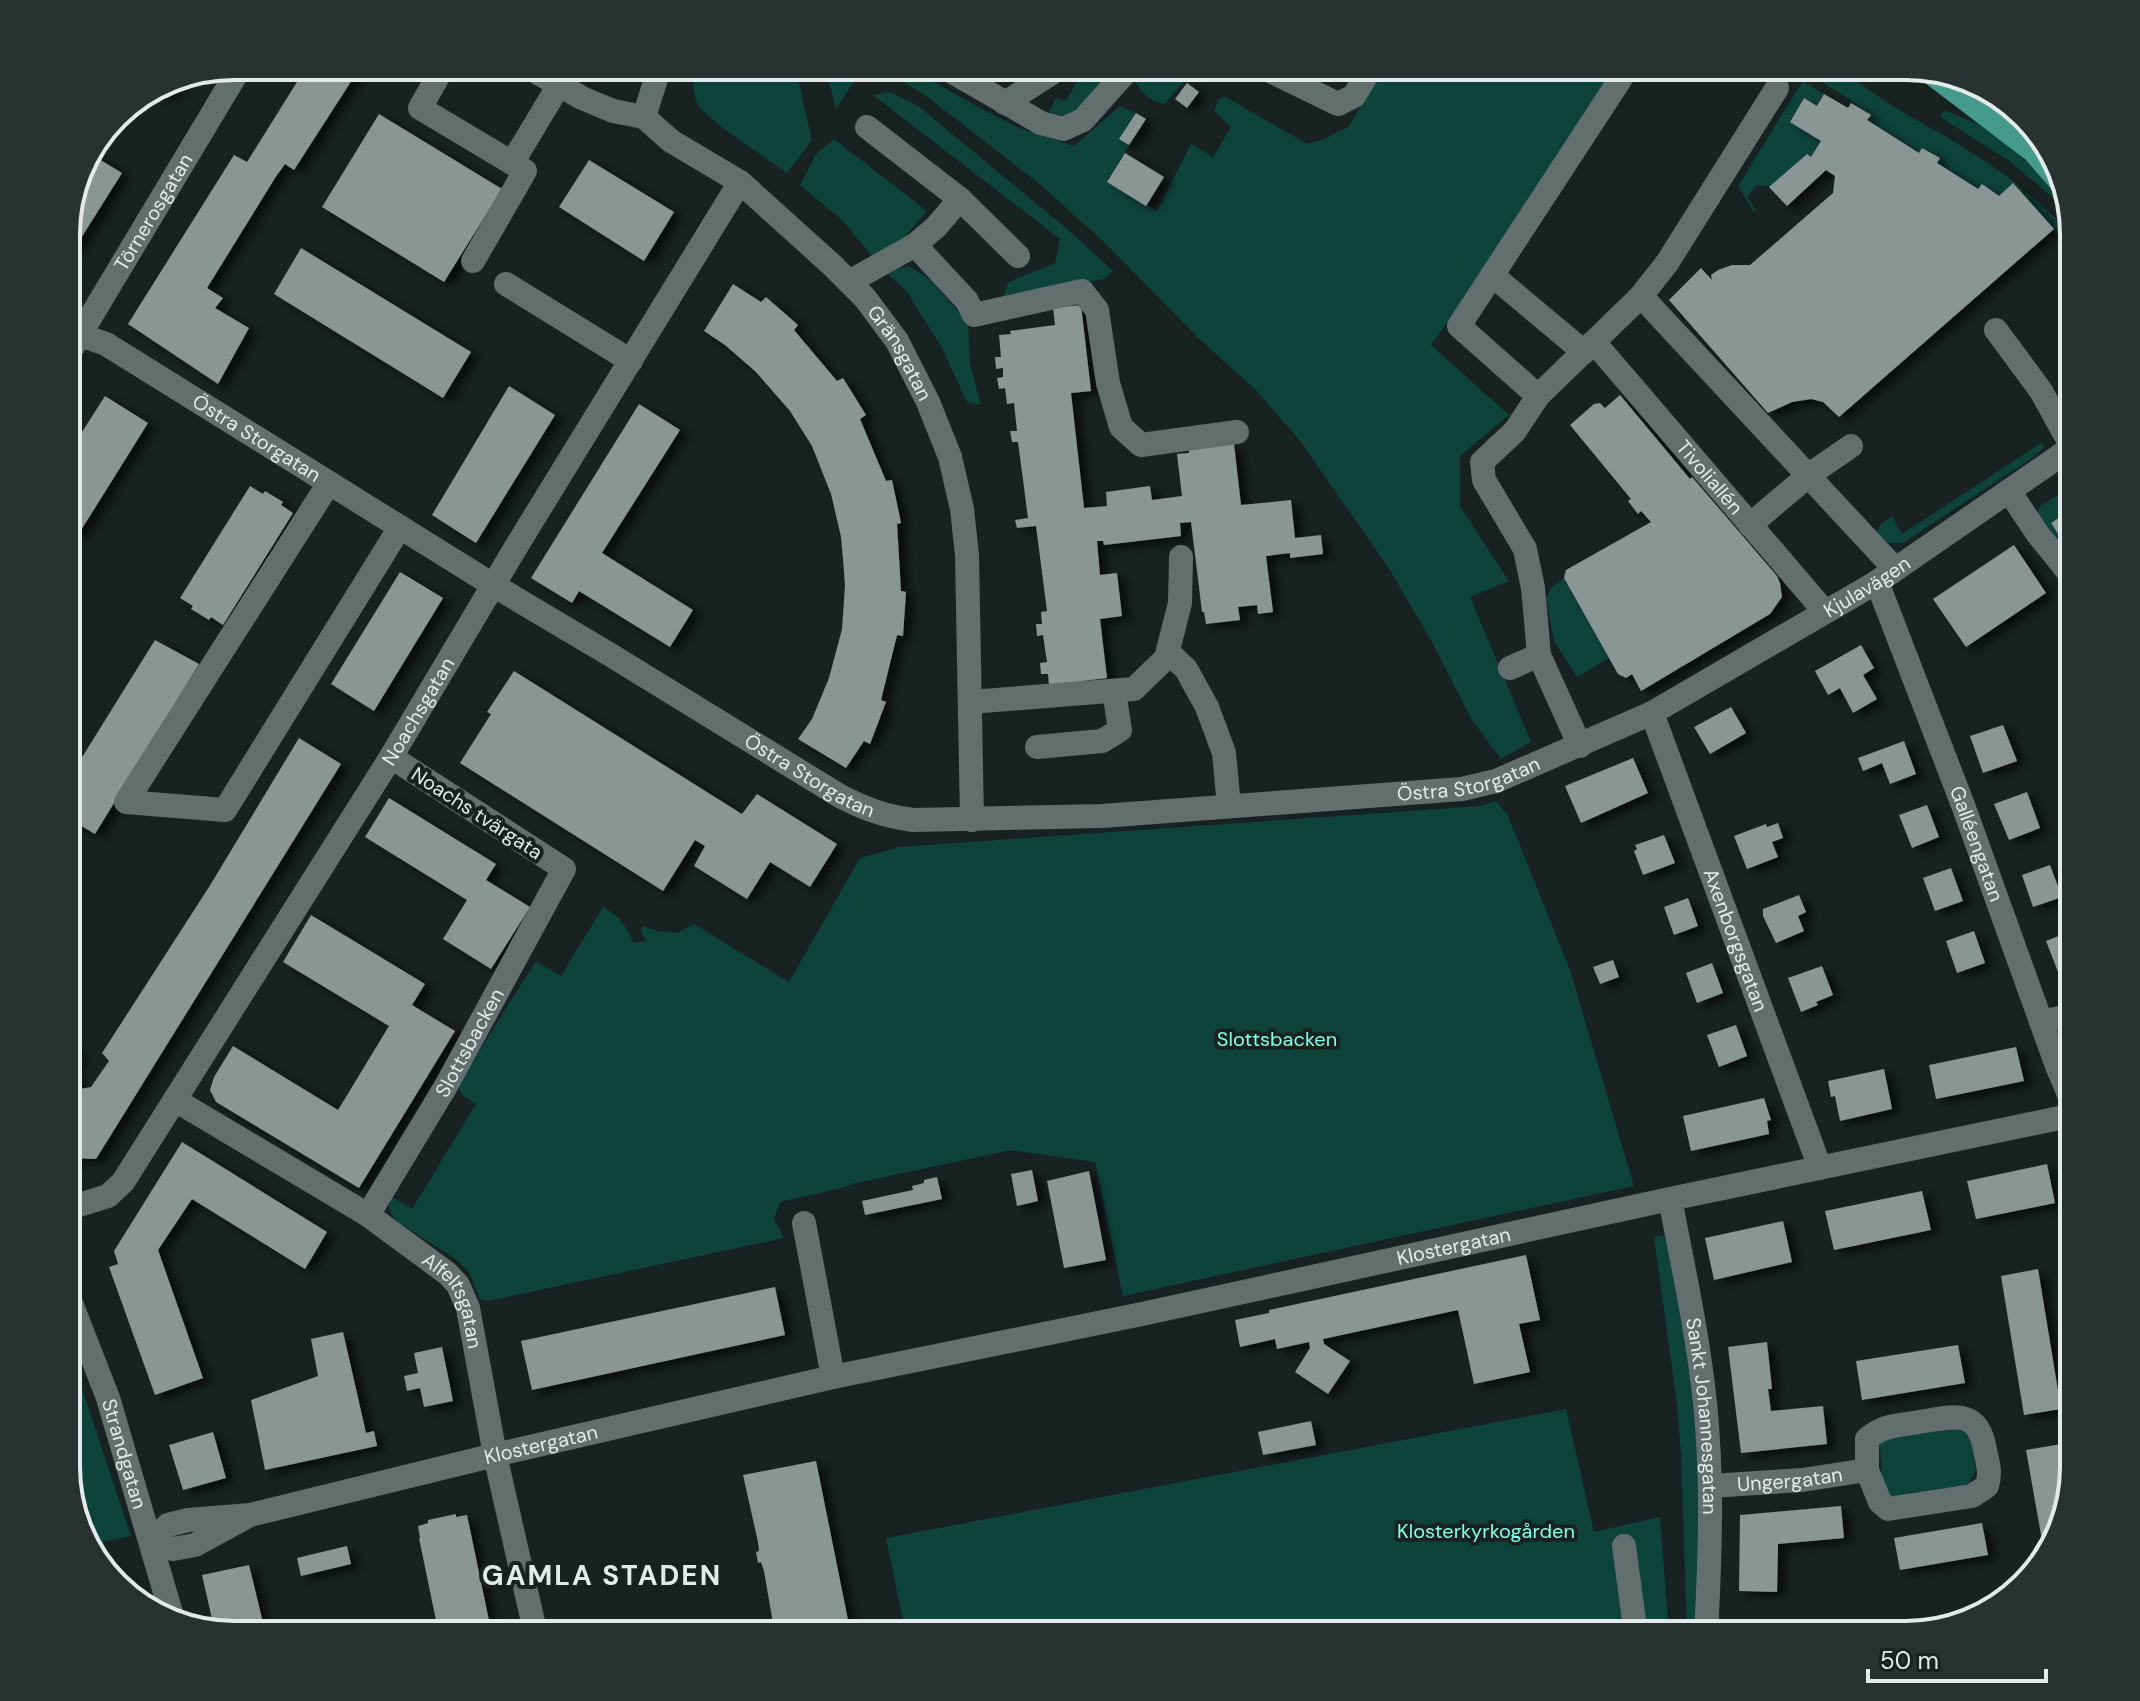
<svg xmlns="http://www.w3.org/2000/svg" width="2140" height="1701" viewBox="0 0 2140 1701" font-family="'DM Sans',sans-serif">
	<defs>
		<filter id="shadow"><feDropShadow dx="8" dy="4.5" stdDeviation="4" flood-color="#0009"/></filter>
	</defs>
	<rect width="100%" height="100%" fill="#182220"/>
	<path fill="#0e433a" d="M698,66H795L812,140L787,173C772,162 701,116 697,103C691,90 694,79 698,66Z
		M825,66H852L861,71L836,109Z
		M878,66H906L969,102L1019,128L1074,146L1120,106L1136,113L1120,139L1129,145L1107,182L1157,211L1191,144L1213,157L1231,127L1214,111L1218,100L1224,96L1307,144L1324,139L1348,127L1385,66H1623L1478,279L1431,345L1509,415L1460,456V506L1509,581L1470,597L1531,742L1501,759L1472,720L1432,642L1390,570L1301,442L1256,390L1198,338L1106,244L1041,185L926,96Z
		M1086,66H1108C1096,88 1081,127 1049,112L1056,98L1066,101Z
		M1807,66H1841C1879,104 1930,125 1974,154C2011,177 2044,205 2074,237V259L2071,261L2054,229L2012,184L1999,196L1982,184L1978,189L1937,163L1940,158L1923,148L1919,153L1867,120L1870,115L1854,102L1806,72Z
		M1165,67L1176,69L1189,76L1164,104C1149,101 1142,93 1135,81C1145,72 1151,68 1165,67Z
		M1803,81L1824,94L1817,106L1804,98L1790,121L1821,141L1811,157L1807,154L1769,187L1756,185L1747,197L1756,210L1754,212L1738,186Z
		M889,92L917,105L1072,233L1113,271L1104,279L1031,291L1002,298L1009,282L1055,263L1060,239L873,95Z
		M1944,110L1985,127L2002,139L2066,198L2069,212L2011,162L1940,117Z
		M834,139L927,211L907,234L911,238L874,258L842,220L800,185L816,154Z
		M909,266L931,280L952,305L968,321L970,365L981,405L967,402L942,348L908,293L886,272Z
		M2041,443L2044,447L2029,460L1903,543H1889L1876,535L1880,525L1892,516L1902,534Z
		M2074,485V508L2051,523L2062,540L2055,544L2037,514L2040,506Z
		M1564,578L1609,658L1577,677L1554,641L1546,599L1551,588Z
		M1496,801L1508,816L1570,970L1634,1186L1123,1296L1095,1162L1011,1150L852,1184L842,1188L780,1202L774,1219L784,1238L488,1301L480,1299L469,1272L453,1257L396,1221L389,1209L390,1196L412,1209L476,1104L461,1094L458,1085L536,961L561,976L603,907C620,916 626,926 634,943L646,941L641,931L643,926L657,931L677,933L694,924L789,982L860,858L899,847L1480,806Z
		M1667,1235L1691,1356L1702,1501L1697,1635H1687L1681,1453L1677,1404L1654,1237Z
		M66,1340L131,1536L87,1545L83,1541L66,1477Z
		M1566,1409L1594,1532L1660,1517L1669,1635H906L886,1538Z
		M1961,1427L1971,1440L1976,1470L1967,1488L1897,1500L1886,1493L1882,1479L1880,1444L1891,1436Z"/>
	<path fill="#8a9693" filter="url(#shadow)" d="M307,66H361L294,170L285,164L275,178L207,288L223,298L215,308L249,328L218,384L128,324L234,155L247,162Z
		M182,76L168,98L158,92L156,96L150,91L170,79Z
		M1187,83L1199,92L1187,108L1175,99Z
		M1824,94L1848,108L1851,103L1871,115L1867,120L1919,153L1922,148L1940,158L1937,163L1978,189L1982,184L1999,196L2013,183L2054,229L1839,417L1823,402L1811,399L1792,402L1768,413L1669,300L1701,268L1712,280L1711,275L1718,270L1732,265H1750L1833,193L1835,176L1826,170L1787,206L1769,187L1807,154L1811,157L1821,141L1790,122L1804,98L1817,106Z
		M1136,113L1146,119L1129,145L1119,139Z
		M379,114L502,189L444,282L322,207Z
		M89,153L122,173L66,262V223L83,160Z
		M1125,153L1164,177L1146,206L1107,182Z
		M589,160L674,212L644,261L559,207Z
		M301,248L471,352L443,398L274,294Z
		M733,284L761,302L766,297L798,325L794,330L837,381L843,378L866,415L860,419L886,481L892,480L901,523L897,524L901,591L906,592L903,636L897,635L881,700L886,702L870,744L864,741L846,768L798,739L812,719L829,678L842,629L845,586L843,559L841,537L831,494L812,446L790,411L756,372L725,345L704,331Z
		M1081,305L1091,391L1071,393L1084,508L1107,506L1106,492L1150,486L1152,500L1182,496L1177,454L1189,453V450L1234,444L1241,505L1291,500L1295,538L1321,535L1323,554L1290,558V553L1266,556L1273,612L1258,614L1257,605L1238,607L1240,620L1206,624L1204,612H1202L1191,522L1180,523L1181,536L1104,545L1103,541H1097L1100,575L1117,573L1122,616L1100,619L1107,678L1049,685L1048,674H1041L1040,663L1047,662L1043,635L1037,636L1036,624H1042L1041,612L1047,611L1036,526L1017,528L1015,520L1028,518L1018,442H1012L1010,431H1017L1014,403L1007,404L1005,388L999,389L997,378L1003,377V368L996,369L995,357H1001L999,335L1011,334L1010,331L1055,325L1053,308Z
		M509,386L555,415L476,543L432,515Z
		M1620,395L1690,479L1692,477L1777,576L1780,583L1782,597L1770,614L1641,691L1632,674L1626,678L1618,674L1564,578L1566,570L1651,522L1641,511L1638,514L1628,501L1631,499L1570,425L1594,404L1600,403L1605,408Z
		M105,396L148,423L78,535L66,528V457Z
		M639,404L680,430L602,553L693,610L670,647L579,591L572,603L531,578Z
		M250,486L263,494L265,491L283,502L281,505L293,513L223,625L211,617L209,620L191,609L193,606L180,598Z
		M2074,508V532L2062,540L2051,523Z
		M2014,545L2046,593L1966,647L1933,599Z
		M400,572L443,598L374,711L331,684Z
		M155,640L199,664L95,834L66,817V783Z
		M1861,645L1874,668L1863,675L1877,699L1853,713L1840,688L1828,695L1815,671Z
		M514,671L742,814L757,794L837,844L810,887L770,862L747,899L694,866L705,846L695,840L663,891L460,763L491,714L487,712Z
		M1731,707L1746,733L1710,754L1694,727Z
		M2003,725L2017,761L1983,773L1970,736Z
		M299,738L341,764L96,1159L66,1158V1034L79,1059L69,1067L80,1089L91,1087L109,1061L102,1053L209,887Z
		M1904,741L1916,774L1890,784L1882,763L1863,771L1858,758Z
		M1633,758L1648,793L1581,823L1565,786Z
		M2027,792L2040,828L2009,840L1994,804Z
		M389,798L496,864L486,880L530,907L491,969L443,939L467,900L365,837Z
		M1927,805L1939,837L1912,848L1899,815Z
		M1778,823L1783,838L1772,842L1778,857L1747,869L1734,836L1766,824L1767,827Z
		M1664,835L1675,863L1643,875L1634,851L1637,849L1635,845Z
		M2050,865L2062,897L2033,907L2022,875Z
		M1951,868L1963,901L1935,911L1923,878Z
		M1799,895L1806,912L1798,916L1804,931L1776,943L1763,916V909Z
		M1688,898L1698,926L1674,935L1664,907Z
		M311,915L425,984L412,1005L455,1031L359,1188L216,1102L210,1090L214,1077L233,1046L338,1110L389,1026L283,962Z
		M2074,930V966L2058,972L2046,941Z
		M1974,931L1985,963L1957,973L1946,941Z
		M1613,960L1619,977L1600,984L1593,967Z
		M1712,963L1723,993L1697,1003L1686,973Z
		M1822,966L1833,995L1816,1002L1818,1005L1801,1012L1788,978Z
		M1736,1025L1747,1056L1719,1067L1707,1035Z
		M2016,1047L2024,1081L1936,1099L1929,1065Z
		M1884,1069L1892,1109L1840,1121L1835,1096L1831,1097L1828,1081Z
		M1764,1098L1771,1120L1767,1121L1769,1134L1691,1151L1683,1116Z
		M182,1142L327,1232L305,1269L192,1199L158,1250L203,1378L155,1395L109,1267L118,1264L114,1251Z
		M2047,1164L2055,1203L1976,1219L1967,1181Z
		M1032,1170L1038,1201L1017,1206L1011,1174Z
		M1089,1171L1106,1260L1064,1268L1047,1181Z
		M937,1177L942,1199L865,1215L862,1201L913,1190L912,1186L924,1183V1180Z
		M1922,1191L1931,1230L1834,1250L1825,1211Z
		M1783,1221L1792,1262L1714,1280L1705,1238Z
		M1526,1255L1540,1320L1519,1324L1530,1372L1474,1384L1458,1310L1323,1339L1324,1344L1350,1361L1328,1394L1295,1372L1310,1348L1309,1342L1277,1349L1275,1339L1240,1347L1235,1320L1269,1313V1310Z
		M2038,1269L2061,1409L2024,1415L2001,1276Z
		M775,1287L785,1335L532,1390L521,1341Z
		M343,1332L366,1433L374,1431L377,1446L265,1470L251,1400L318,1376L311,1339Z
		M1767,1342L1772,1389H1768L1771,1411L1823,1406L1827,1444L1741,1453L1728,1347Z
		M1958,1345L1965,1383L1862,1400L1856,1361Z
		M442,1347L453,1401L424,1407L420,1388L407,1391L404,1376L418,1373L414,1353Z
		M1311,1421L1316,1445L1263,1455L1258,1432Z
		M213,1432L226,1478L183,1490L169,1445Z
		M2061,1444L2069,1493L2061,1531L2045,1557L2026,1450Z
		M816,1461L849,1625L794,1635H775L764,1571L761,1562L758,1563L756,1552L759,1551L758,1542L743,1475Z
		M1841,1506L1844,1538L1778,1544L1777,1592L1739,1591L1740,1515Z
		M456,1514V1517L467,1515L492,1635H439L419,1538H420L418,1526L428,1523V1520Z
		M1982,1523L1988,1555L1900,1570L1894,1538Z
		M347,1546L351,1564L301,1576L297,1558Z
		M249,1565L266,1635H234L215,1632L202,1575Z"/>
	<g fill="none" stroke-linecap="round" stroke-linejoin="round">
		<g stroke="#636f6c" stroke-width="24">
			<path d="M444,66L420,108L512,163L559,85"/>
			<path id="s1" d="M526,66L582,98L613,111L644,117L671,141L740,182L832,265L865,298L897,341L928,402L950,457L962,509L967,555L972,820"/>
			<path d="M942,66L1041,123L1063,129L1083,120L1131,66"/>
			<path d="M1260,66L1338,104L1354,96L1372,66"/>
			<path d="M1629,66L1459,326L1538,396L1641,296L1667,263L1777,88"/>
			<path d="M1005,103L1052,73L1055,66"/>
			<path d="M644,117L660,66"/>
			<path d="M867,127L960,199L1018,256"/>
			<path d="M915,245L967,301L974,315L1082,291L1097,310L1108,383L1121,427L1141,445L1237,432"/>
			<path d="M473,261L525,171L512,163"/>
			<path d="M1492,275L1584,352"/>
			<path d="M849,282L915,245L936,227L960,199"/>
			<path d="M506,284L631,361"/>
			<path d="M1641,296L1895,569"/>
			<path id="s2" d="M66,330L106,344L493,585L609,654L840,796C865,809 884,816 913,820L1102,816L1462,789L1496,781L1652,713L1877,582L2074,446"/>
			<path d="M1996,330L2041,391L2072,447"/>
			<path id="s3" d="M1594,342L1825,612"/>
			<path id="s4" d="M66,358L241,66"/>
			<path d="M1538,396L1515,431L1482,462L1484,480L1525,549L1533,588L1539,655L1580,746"/>
			<path d="M329,483L126,802L225,810L400,527"/>
			<path d="M2009,491L2037,533L2074,579"/>
			<path d="M1750,525L1809,475L1851,446"/>
			<path id="s5" d="M1877,582L1963,805L2057,1066L2074,1106"/>
			<path d="M1168,652L1186,669L1207,707L1224,753L1229,806"/>
			<path d="M1510,668L1539,655"/>
			<path d="M970,702L1134,689L1166,658L1180,603L1181,557"/>
			<path id="s6" d="M1652,713L1820,1168"/>
			<path d="M1037,747L1102,741L1120,730L1114,691"/>
			<path d="M2041,1022L2074,1015"/>
			<path id="s7" d="M175,1100L368,1215L448,1274L458,1285L468,1308L495,1455L536,1635"/>
			<path id="s8" d="M1670,1199C1683,1266 1698,1335 1705,1403C1713,1480 1710,1558 1706,1635"/>
			<path id="s9" d="M66,1209L108,1196L123,1182L391,757L516,547L740,182"/>
			<path id="s10" d="M368,1215L446,1086L564,869L391,757"/>
			<path d="M804,1223L833,1377"/>
			<path id="s11" d="M66,1290L108,1398L174,1623"/>
			<path id="s12" d="M1710,1486L1802,1480L1867,1470L1880,1502L1888,1509L1972,1496L1987,1486C1991,1473 1988,1463 1985,1450C1978,1407 1952,1417 1919,1422C1897,1426 1885,1424 1867,1439V1470"/>
			<path id="s13" d="M250,1515L195,1545L173,1549L151,1541L168,1525L188,1520L250,1515L495,1455L833,1377L1142,1314L1670,1199L2074,1115"/>
			<path d="M1624,1546L1636,1635"/>
		</g>
		<path stroke="#449b8c" stroke-width="24" d="M1933,74L2034,151L2062,183"/>
	</g>
	<g text-anchor="middle" stroke-width="8" stroke-linejoin="round" paint-order="stroke">
		<g font-size="20" fill="#e4eae9" stroke="#182220">
			<text dy="7" stroke="none"><textPath href="#s4" startOffset="170">Törnerosgatan</textPath></text>
			<text dy="7" stroke="none"><textPath href="#s1" startOffset="482">Gränsgatan</textPath></text>
			<text dy="7" stroke="none"><textPath href="#s2" startOffset="220">Östra Storgatan</textPath></text>
			<text dy="7" stroke="none"><textPath href="#s3" startOffset="178">Tivoliallén</textPath></text>
			<text dy="7" stroke="none"><textPath href="#s2" startOffset="1986">Kjulavägen</textPath></text>
			<text dy="7" stroke="none"><textPath href="#s9" startOffset="620">Noachsgatan</textPath></text>
			<text dy="7" stroke="none"><textPath href="#s2" startOffset="868">Östra Storgatan</textPath></text>
			<text dy="7" stroke="none"><textPath href="#s2" startOffset="1540">Östra Storgatan</textPath></text>
			<text transform="translate(477 813) rotate(33)" y="7">Noachs tvärgata</text>
			<text dy="7" stroke="none"><textPath href="#s5" startOffset="280">Galléengatan</textPath></text>
			<text dy="7" stroke="none"><textPath href="#s6" startOffset="242">Axenborgsgatan</textPath></text>
			<text dy="7" stroke="none"><textPath href="#s10" startOffset="200">Slottsbacken</textPath></text>
			<text dy="7" stroke="none"><textPath href="#s13" startOffset="1448">Klostergatan</textPath></text>
			<text dy="7" stroke="none"><textPath href="#s7" startOffset="350">Alfeltsgatan</textPath></text>
			<text dy="7" stroke="none"><textPath href="#s8" startOffset="220">Sankt Johannesgatan</textPath></text>
			<text dy="7" stroke="none"><textPath href="#s13" startOffset="514">Klostergatan</textPath></text>
			<text dy="7" stroke="none"><textPath href="#s11" startOffset="174">Strandgatan</textPath></text>
			<text dy="7" stroke="none"><textPath href="#s12" startOffset="80">Ungergatan</textPath></text>
		</g>
		<g font-size="20" fill="#83fee6" stroke="#182220">
			<text x="1277" y="1046">Slottsbacken</text>
			<text x="1486" y="1538">Klosterkyrkogården</text>
		</g>
		<g font-size="28" font-weight="bold" letter-spacing="2" fill="#e4eae9" stroke="#182220">
			<text x="602" y="1585">GAMLA STADEN</text>
		</g>
	</g>
	<path d="M0 0H2140V1701H0ZM234 80H1906A154 154 0 0 1 2060 234V1467A154 154 0 0 1 1906 1621H234A154 154 0 0 1 80 1467V234A154 154 0 0 1 234 80Z" fill="#283230" fill-rule="evenodd"/>
	<path fill="none" stroke="#e4eae9" stroke-width="4" d="M234 80H1906A154 154 0 0 1 2060 234V1467A154 154 0 0 1 1906 1621H234A154 154 0 0 1 80 1467V234A154 154 0 0 1 234 80Z"/>
	<path d="M1868 1669v12h178v-12" fill="none" stroke="#e4eae9" stroke-width="4"/>
	<text x="1880" y="1669" font-size="24" fill="#e4eae9" stroke="#182220" stroke-width="6" paint-order="stroke">50 m</text>
</svg>
